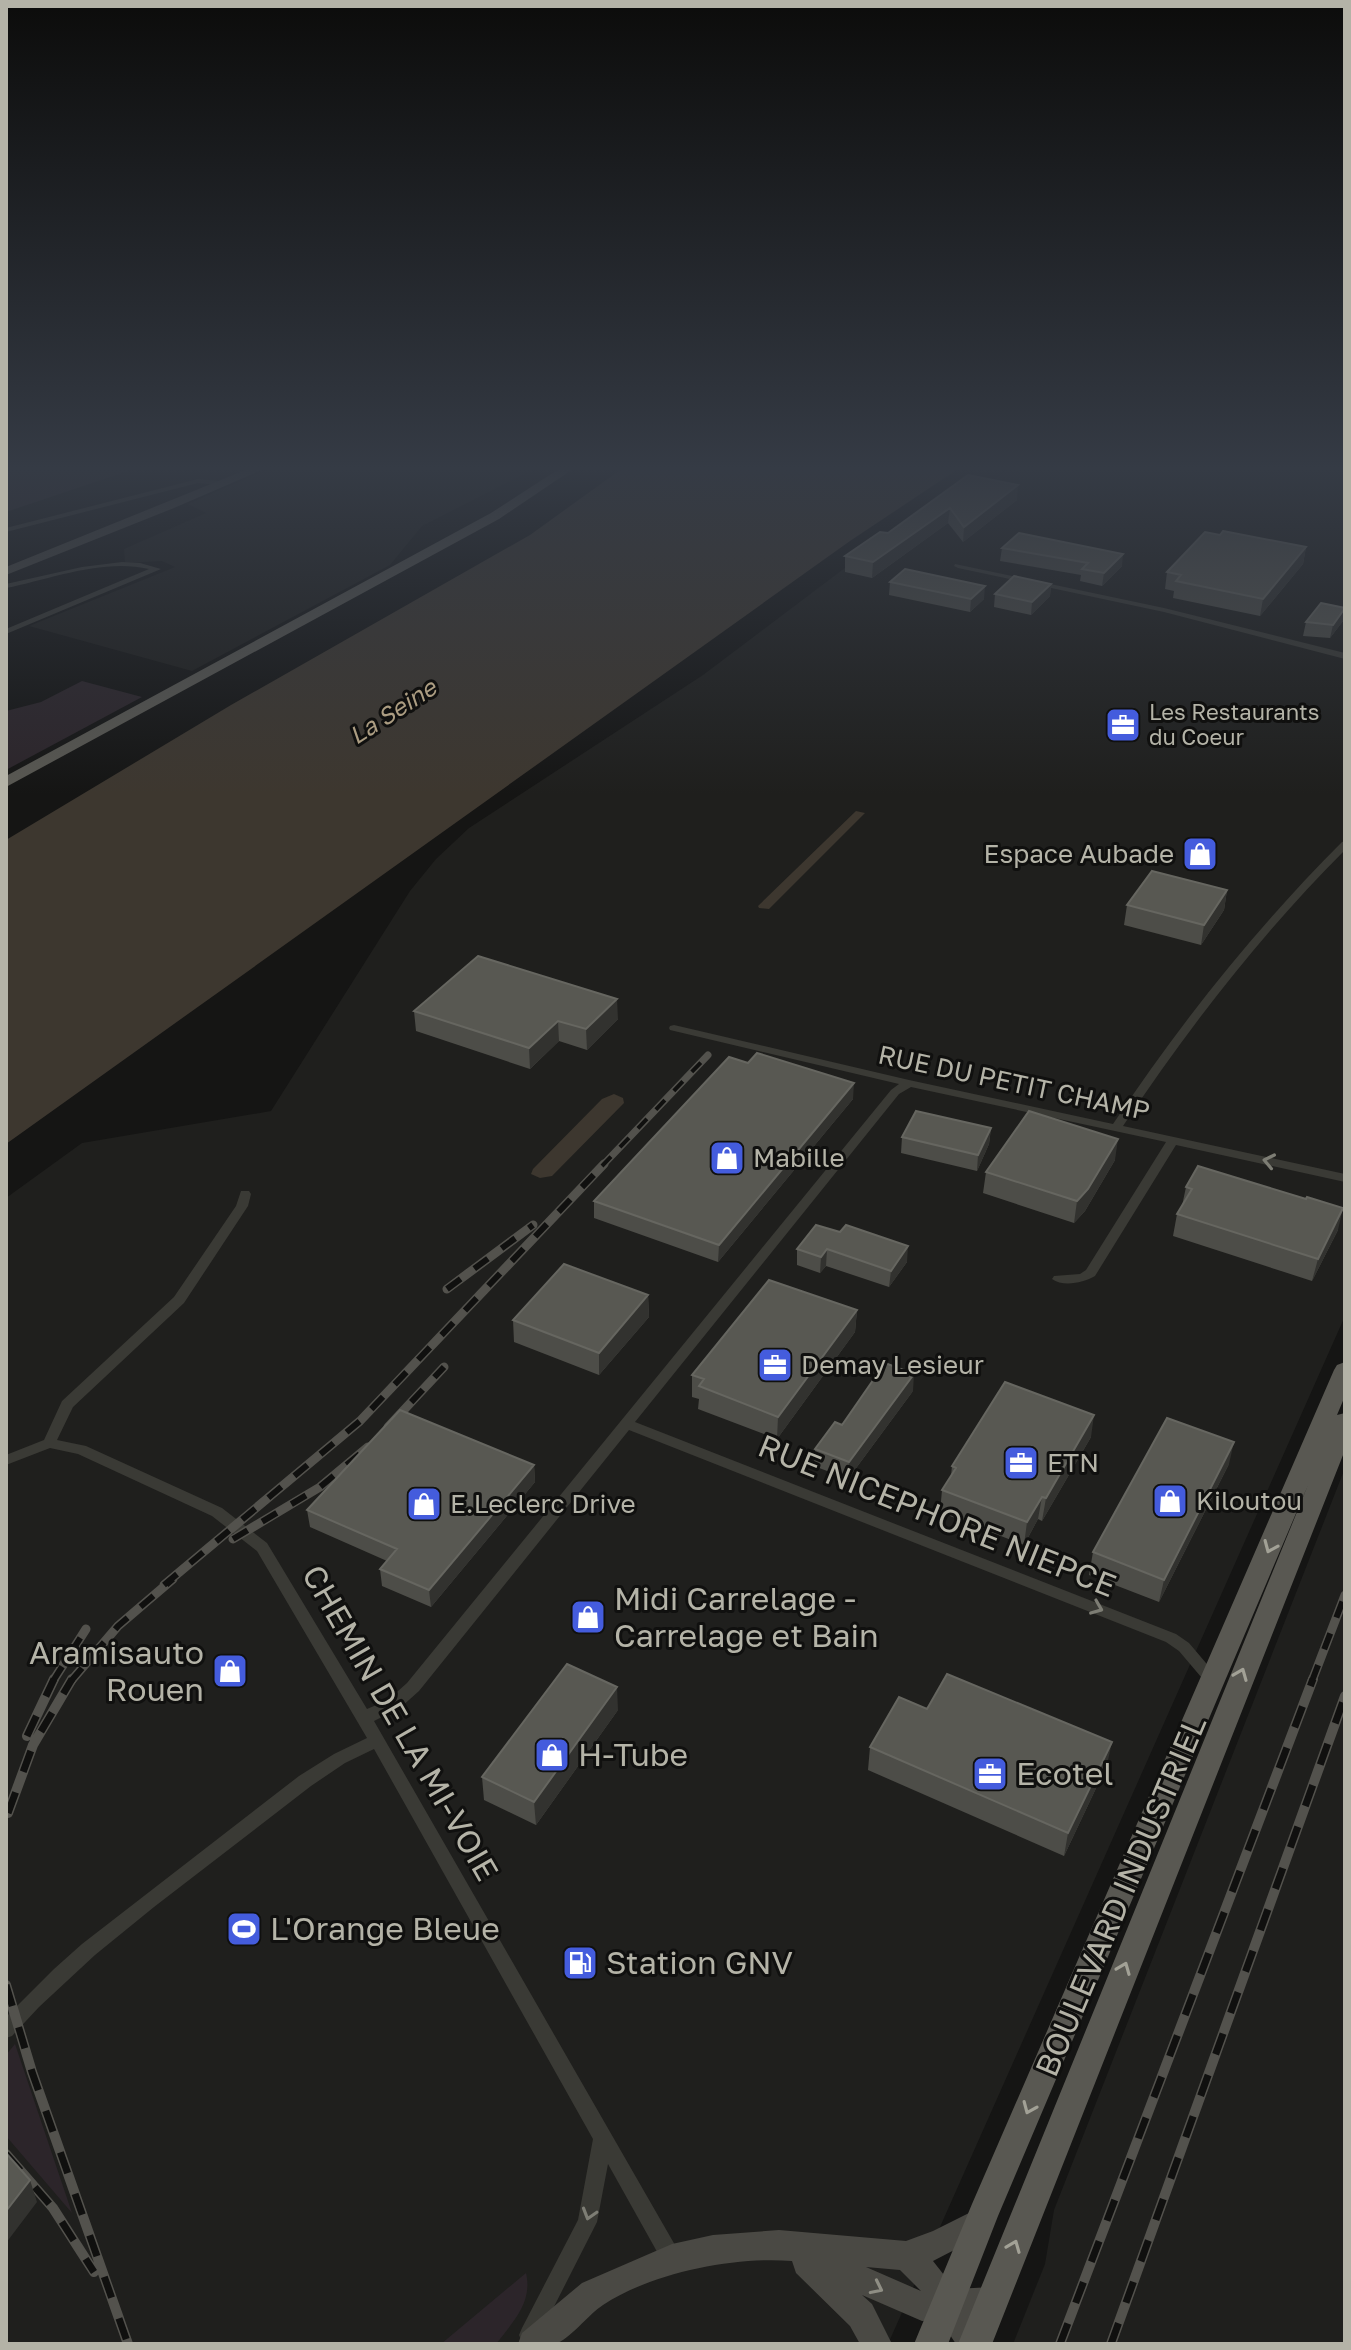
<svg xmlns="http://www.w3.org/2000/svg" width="1351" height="2350" viewBox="0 0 1351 2350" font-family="'Golos Text',sans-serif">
	<rect width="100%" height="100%" fill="#151514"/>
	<path fill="#1f1f1d" d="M278,465H542L422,526L390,565L192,671L29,626L175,567L162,561L125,563L124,549L206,513L188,504Z
		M1015,465H1345V1316L888,2344H6V1198L82,1143L271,1111L410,891L436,859L469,828L703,675L866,552L985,486Z
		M1345,1468V2344H1013L1045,2264L1054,2210Z"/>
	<path fill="#2c252a" d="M6,465H146L6,512Z
		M82,681L142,697L6,770V711L41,702Z
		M15,2044L72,2213L6,2136V2055Z
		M526,2273C533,2302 513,2322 496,2344H441Z"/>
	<path fill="#3d372f" d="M627,465H964L850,541L6,1144V840L231,705L530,535Z
		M856,811L865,813L769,909L759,908L758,906Z
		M614,1094L623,1098L624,1103L552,1176L540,1178L531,1174L533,1169L602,1099Z"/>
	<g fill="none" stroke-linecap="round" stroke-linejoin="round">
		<path fill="#3a3a35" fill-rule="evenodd" d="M198,479L219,481L223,483L219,485L198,483L6,532V528Z
			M122,562L140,563L161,569L6,634V629L149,569C103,558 51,579 6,588V584L82,567Z
			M955,564L1164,608L1345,653V659L1164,612L958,568L954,566Z
			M1345,841V850C1261,934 1189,1027 1123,1126L1345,1174V1182L1176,1145L1095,1276C1083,1283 1063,1287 1052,1279L1054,1276L1080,1274L1086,1270L1166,1142L911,1087L899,1094L635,1422L1176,1634L1189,1643L1217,1676L1220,1680L1217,1684L1212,1686L1207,1684L1179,1651L1166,1642L629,1430L419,1691L400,1708L374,1721L679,2252L682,2259L679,2266L672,2269L665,2266L608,2164L597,2222L536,2342L532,2344L522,2342L519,2335L522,2328L578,2220L593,2139L374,1749L345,1763L311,1786L154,1907L95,1955L39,2007L12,2036L6,2038V2017L54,1969L82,1944L299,1776L334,1754L367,1738L257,1551L212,1516L78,1454L50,1448L6,1465V1455L44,1440L62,1401L174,1297L236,1206L241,1191H249L251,1194L248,1206L184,1303L73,1407L57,1440L86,1446L222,1508L267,1543L367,1709L388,1700L407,1683L891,1090L899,1084L670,1030L669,1028L670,1026L674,1025L909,1080L1113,1124C1181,1022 1256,928 1342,842Z"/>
		<path fill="#4a4944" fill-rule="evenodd" d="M258,465H273L174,508L6,575V567Z
			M979,2208L989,2212L993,2222L989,2232L933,2261L955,2289L992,2287L1003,2291L1007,2302L1003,2313L992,2317L974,2318L989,2344H956L940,2320L922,2321L862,2295L872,2304L892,2344H860L850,2326L796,2273L792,2261C735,2256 651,2273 603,2305C589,2314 569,2340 555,2344C544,2347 529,2344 518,2344L522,2333L582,2283L672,2244L713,2235L779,2230L906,2241L933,2231ZM866,2267L900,2270L921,2291Z"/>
		<path fill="#595852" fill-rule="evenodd" d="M565,465H579L499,519L6,787V776L491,513Z
			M1345,1362V1396L1337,1415L1345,1413V1450L992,2344H958L1308,1485L998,2216L948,2344H914L972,2204L1334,1370L1337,1365Z"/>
		<defs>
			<path id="rail-far2" d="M602,1166L708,1055"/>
			<path id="rail-far1" d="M447,1289L533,1225
				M388,1427L444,1367
				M233,1539L320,1487L368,1447
				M164,1585L360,1421L604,1164
				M53,1681L86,1629
				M71,1681L118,1626L173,1579
				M1312,1681L1345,1595"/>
			<path id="rail" d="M27,1736L54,1679
				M8,1813L33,1745L72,1679
				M6,1985L32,2072L128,2344
				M6,2154L53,2208L94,2272
				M1060,2344L1313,1679
				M1111,2344L1345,1696"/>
		</defs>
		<use href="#rail-far2" stroke="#53524d" stroke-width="7"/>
		<use href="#rail-far1" stroke="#53524d" stroke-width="9"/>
		<use href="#rail" stroke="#53524d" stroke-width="10"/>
		<use href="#rail-far2" stroke="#10100f" stroke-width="4" stroke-dasharray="13" stroke-linecap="butt"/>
		<use href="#rail-far1" stroke="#10100f" stroke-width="6" stroke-dasharray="17" stroke-linecap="butt"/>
		<use href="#rail" stroke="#10100f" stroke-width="7" stroke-dasharray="22" stroke-linecap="butt"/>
	</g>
	<path fill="#4d4d48" d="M968,475L1017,500L963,542L948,523L872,578L845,572V556L888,533Z
		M1220,535L1306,547L1303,564L1260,616L1173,598L1174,591L1165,589L1167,572Z
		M1002,548L1122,566L1102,586L1080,581L1081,575L1000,561Z
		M890,582L984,599L970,612L889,595Z
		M1051,584L1050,596L1031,615L994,607L995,594Z
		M1343,621L1330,638L1303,636L1306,622Z
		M1227,890L1224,910L1201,945L1124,925L1127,905Z
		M414,1011L618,1019L587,1050L559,1041L530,1069L416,1031Z
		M748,1063L853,1099L718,1262L594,1218V1201Z
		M991,1128L989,1144L977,1171L901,1153L902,1137Z
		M1115,1160L1085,1211L1074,1223L983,1193L986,1172Z
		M1186,1187L1338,1230L1312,1281L1173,1236L1177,1214L1182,1206Z
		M840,1232L907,1262L889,1287L826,1266L820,1273L797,1265V1249Z
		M648,1295L649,1317L599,1375L514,1342L513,1320Z
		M857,1310L855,1332L777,1439L698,1409L699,1399L692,1397V1375Z
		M913,1391L848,1479L814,1466L815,1449L842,1425Z
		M1091,1437L1042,1521L1038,1519L1024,1545L940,1512L942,1490L951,1476L952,1466Z
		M1229,1464L1159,1602L1089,1575L1093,1552Z
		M534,1465L535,1482L431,1607L382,1586L380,1569L387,1561L310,1527L307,1510Z
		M927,1709L1107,1765L1064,1856L868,1770L870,1747Z
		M618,1710L536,1825L484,1800L482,1777Z"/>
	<path fill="#32322f" d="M1018,485L1017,500L963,542L964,527Z
		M950,508L948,523L872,578L873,562Z
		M1306,547L1303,564L1260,616L1263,599Z
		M1123,554L1122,566L1102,586L1104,573Z
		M1051,584L1050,596L1031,615L1032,602Z
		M985,586L984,599L970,612L971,599Z
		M1345,608L1343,621L1330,638L1333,625Z
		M1227,890L1224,910L1201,945L1204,925Z
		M617,999L618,1019L587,1050L586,1029Z
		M558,1021L559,1041L530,1069L529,1048Z
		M854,1083L853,1099L718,1262L719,1245Z
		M991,1128L989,1144L977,1171L978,1155Z
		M1118,1139L1115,1160L1085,1211L1074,1223L1077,1201Z
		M1343,1208L1338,1230L1312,1281L1318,1259Z
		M908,1246L907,1262L889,1287L891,1271Z
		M827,1249L826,1266L820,1273L821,1257Z
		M648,1295L649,1317L599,1375V1353Z
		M857,1310L855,1332L777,1439L778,1417Z
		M914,1374L913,1391L848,1479L849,1462Z
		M1094,1415L1091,1437L1042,1521L1046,1498Z
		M1234,1442L1229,1464L1159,1602L1164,1580Z
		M534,1465L535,1482L431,1607L429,1590Z
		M1042,1497L1038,1519L1024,1545L1027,1522Z
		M617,1687L618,1710L536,1825L534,1802Z
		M1112,1742L1107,1765L1064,1856L1068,1833Z
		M30,2180L37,2202L6,2243V2211Z"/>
	<path fill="#585852" stroke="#666660" stroke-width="2" d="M968,475L1018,485L964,527L950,508L873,562L845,556L880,532L888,533Z
		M1223,531L1306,547L1263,599L1176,581L1181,575L1167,572L1205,532L1220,535Z
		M1019,533L1123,554L1104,573L1082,569L1088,563L1002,548Z
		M905,569L985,586L971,599L890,582Z
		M1014,576L1051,584L1032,602L995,594Z
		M1321,603L1345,608L1333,625L1306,622Z
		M1152,871L1227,890L1204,925L1127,905Z
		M478,956L617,999L586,1029L558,1021L529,1048L414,1011Z
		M757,1053L854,1083L719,1245L594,1201L729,1057L748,1063Z
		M916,1111L991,1128L978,1155L902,1137Z
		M1029,1111L1118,1139L1088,1189L1077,1201L986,1172Z
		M1198,1166L1306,1199L1307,1197L1343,1208L1318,1259L1177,1214L1192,1189L1186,1187Z
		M816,1225L840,1232L846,1225L908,1246L891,1271L827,1249L821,1257L797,1249Z
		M564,1264L648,1295L599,1353L513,1320Z
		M769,1280L857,1310L778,1417L699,1386L704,1379L692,1375Z
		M885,1363L914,1374L849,1462L815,1449L835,1422L842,1425Z
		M1005,1382L1094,1415L1046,1498L1042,1497L1027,1522L942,1490L956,1468L952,1466Z
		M400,1410L534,1465L429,1590L380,1569L397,1549L307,1510Z
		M1167,1418L1234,1442L1164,1580L1093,1552Z
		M567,1664L617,1687L534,1802L482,1777Z
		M947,1674L1112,1742L1068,1833L870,1747L899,1697L927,1709Z
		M6,2153L30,2180L6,2211Z"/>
	<defs><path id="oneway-chevron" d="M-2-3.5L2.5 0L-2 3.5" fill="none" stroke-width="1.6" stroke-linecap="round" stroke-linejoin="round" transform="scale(2)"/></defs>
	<g stroke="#7d7d74">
		<use href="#oneway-chevron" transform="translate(1269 1161) rotate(-168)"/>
		<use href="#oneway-chevron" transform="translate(1097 1608) rotate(22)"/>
		<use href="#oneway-chevron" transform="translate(589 2214) rotate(107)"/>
	</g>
	<g stroke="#a2a196">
		<use href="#oneway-chevron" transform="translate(1270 1547) rotate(113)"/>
		<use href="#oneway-chevron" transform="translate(1241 1674) rotate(-68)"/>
		<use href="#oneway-chevron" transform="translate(1124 1968) rotate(-68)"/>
		<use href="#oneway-chevron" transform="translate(1029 2108) rotate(113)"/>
		<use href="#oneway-chevron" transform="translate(1014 2246) rotate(-68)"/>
	</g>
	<use stroke="#8f8e84" href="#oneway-chevron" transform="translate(877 2288) rotate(26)"/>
	<linearGradient id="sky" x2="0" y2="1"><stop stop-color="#0c0c0b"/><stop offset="0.59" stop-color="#353b45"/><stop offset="1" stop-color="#353b45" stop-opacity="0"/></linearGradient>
	<rect width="1351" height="794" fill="url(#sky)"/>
	<defs>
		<symbol id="office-square" viewBox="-11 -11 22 22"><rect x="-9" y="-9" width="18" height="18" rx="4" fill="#445cdd" stroke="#10100f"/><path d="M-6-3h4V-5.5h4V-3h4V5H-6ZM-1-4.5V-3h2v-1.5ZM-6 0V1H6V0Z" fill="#fff"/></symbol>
		<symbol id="shop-square" viewBox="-11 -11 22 22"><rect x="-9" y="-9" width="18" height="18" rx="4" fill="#445cdd" stroke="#10100f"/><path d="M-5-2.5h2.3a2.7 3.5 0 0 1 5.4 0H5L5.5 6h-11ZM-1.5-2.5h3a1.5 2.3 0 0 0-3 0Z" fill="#fff"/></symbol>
		<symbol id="stadium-square" viewBox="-11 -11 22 22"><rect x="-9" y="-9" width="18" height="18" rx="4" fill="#445cdd" stroke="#10100f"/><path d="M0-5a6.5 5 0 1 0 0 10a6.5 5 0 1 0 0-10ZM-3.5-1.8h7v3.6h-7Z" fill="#fff"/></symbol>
		<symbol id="fuel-square" viewBox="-11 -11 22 22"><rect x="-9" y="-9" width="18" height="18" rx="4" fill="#445cdd" stroke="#10100f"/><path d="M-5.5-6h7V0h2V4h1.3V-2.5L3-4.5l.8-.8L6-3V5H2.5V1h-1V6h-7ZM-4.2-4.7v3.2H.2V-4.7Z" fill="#fff"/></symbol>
	</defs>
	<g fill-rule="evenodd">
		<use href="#office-square" x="1103" y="705" width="40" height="40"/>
		<use href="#shop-square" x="1180" y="834" width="40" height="40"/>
		<use href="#shop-square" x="707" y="1138" width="40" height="40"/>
		<use href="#office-square" x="755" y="1345" width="40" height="40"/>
		<use href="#office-square" x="1001" y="1443" width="40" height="40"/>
		<use href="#shop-square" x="1150" y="1481" width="40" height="40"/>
		<use href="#shop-square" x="404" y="1484" width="40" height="40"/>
		<use href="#shop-square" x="568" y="1597" width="40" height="40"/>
		<use href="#shop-square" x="210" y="1651" width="40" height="40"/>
		<use href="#shop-square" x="532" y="1735" width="40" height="40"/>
		<use href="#office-square" x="970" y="1754" width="40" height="40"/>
		<use href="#stadium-square" x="224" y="1909" width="40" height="40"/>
		<use href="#fuel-square" x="560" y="1943" width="40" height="40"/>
	</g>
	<g text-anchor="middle" stroke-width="6" stroke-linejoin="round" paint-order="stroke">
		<g font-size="22" fill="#b4b3a7" stroke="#10100f" text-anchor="start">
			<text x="1149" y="720">Les Restaurants<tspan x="1149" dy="25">du Coeur</tspan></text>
		</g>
		<g font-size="24" font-style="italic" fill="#ac9d82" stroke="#10100f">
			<text transform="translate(393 712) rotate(-33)" y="8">La Seine</text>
		</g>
		<g font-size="26" fill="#b4b3a7" stroke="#10100f" text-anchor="start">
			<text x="1174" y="863" text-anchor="end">Espace Aubade</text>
			<text x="753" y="1167">Mabille</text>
			<text x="801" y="1374">Demay Lesieur</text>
			<text x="1047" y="1472">ETN</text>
			<text x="1196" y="1510">Kiloutou</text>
			<text x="450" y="1513">E.Leclerc Drive</text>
		</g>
		<g font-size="26" fill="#b4b3a7" stroke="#10100f">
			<text transform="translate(1014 1083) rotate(12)" y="9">RUE DU PETIT CHAMP</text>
		</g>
		<g font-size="32" fill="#b4b3a7" stroke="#10100f">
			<text transform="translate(937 1516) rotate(22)" y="11">RUE NICEPHORE NIEPCE</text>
			<text transform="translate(400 1723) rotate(60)" y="11">CHEMIN DE LA MI-VOIE</text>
			<text transform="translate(1121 1896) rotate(-67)" y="11">BOULEVARD INDUSTRIEL</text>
		</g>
		<g font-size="32" fill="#b4b3a7" stroke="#10100f" text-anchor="start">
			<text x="614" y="1610">Midi Carrelage -<tspan x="614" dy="37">Carrelage et Bain</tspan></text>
			<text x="204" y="1664" text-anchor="end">Aramisauto<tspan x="204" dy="37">Rouen</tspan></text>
			<text x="578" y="1766">H-Tube</text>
			<text x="1016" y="1785">Ecotel</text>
			<text x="270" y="1940">L'Orange Bleue</text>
			<text x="606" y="1974">Station GNV</text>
		</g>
	</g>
	<rect width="1351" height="2350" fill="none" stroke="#b4b3a7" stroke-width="16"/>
</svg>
